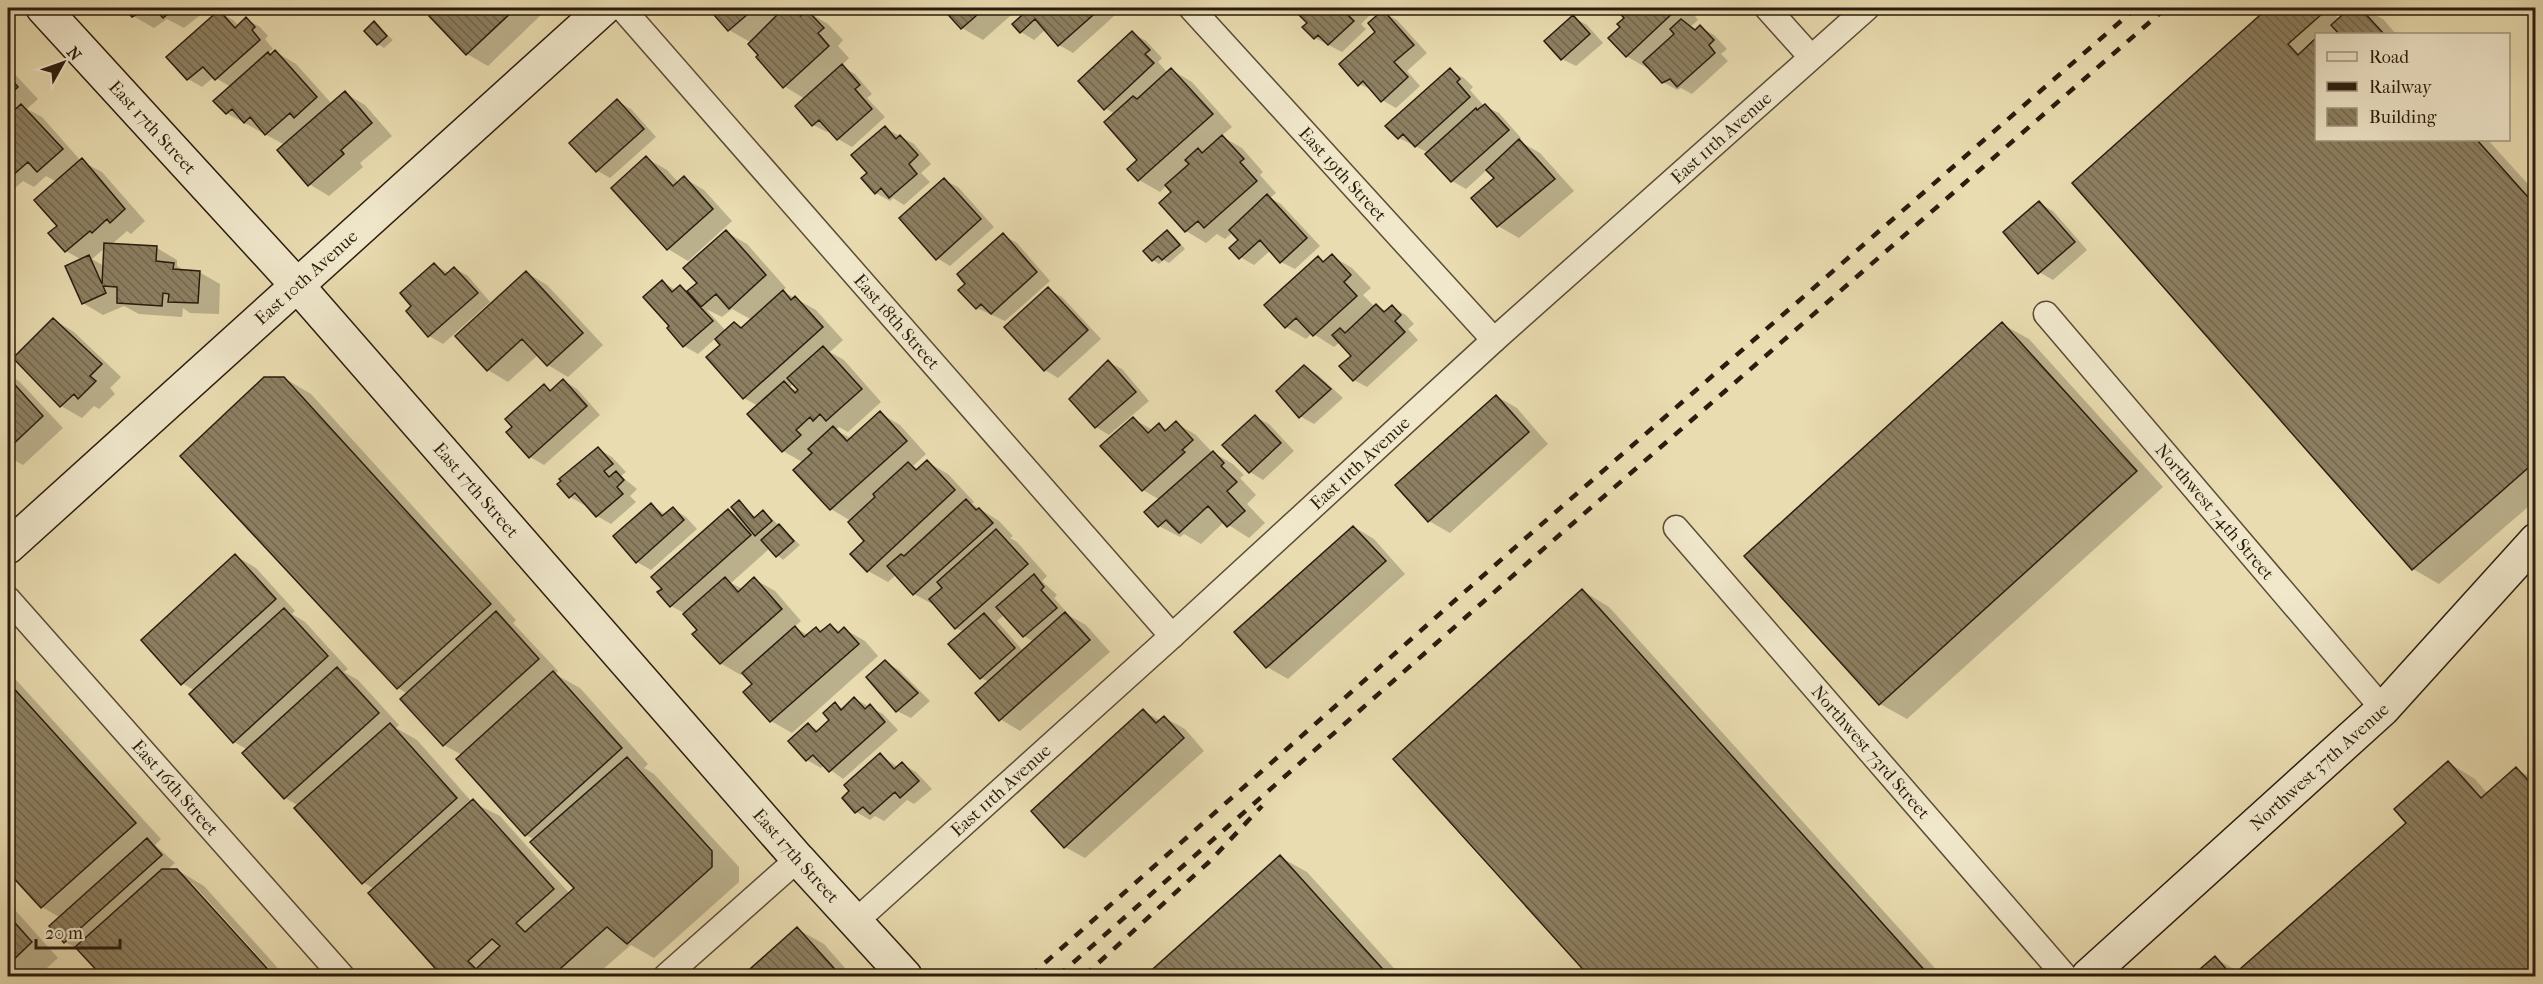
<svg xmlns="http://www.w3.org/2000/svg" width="2543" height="984" viewBox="0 0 2543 984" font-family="'IM FELL French Canon',serif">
	<defs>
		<pattern id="building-back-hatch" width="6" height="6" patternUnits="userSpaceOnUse" patternTransform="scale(1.5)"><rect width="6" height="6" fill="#8d8062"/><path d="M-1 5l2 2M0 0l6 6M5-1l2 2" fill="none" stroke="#73684f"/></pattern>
	</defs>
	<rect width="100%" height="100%" fill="#e9dcb0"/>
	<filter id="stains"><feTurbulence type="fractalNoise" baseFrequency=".00333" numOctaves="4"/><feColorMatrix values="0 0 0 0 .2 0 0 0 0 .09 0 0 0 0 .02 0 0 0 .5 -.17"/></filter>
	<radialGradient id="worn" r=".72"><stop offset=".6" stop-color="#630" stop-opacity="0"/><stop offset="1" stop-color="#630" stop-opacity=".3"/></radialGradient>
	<path fill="#0003" fill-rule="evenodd" d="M126,8H209L184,28L167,19L154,28L133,16Z
		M440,8H538L543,13L488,66L467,54L431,16Z
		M710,8H794L805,14L808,12L828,24L843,40L838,46L849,58L841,66L855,74L872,94L867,98L885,117L852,147L838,139L830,130L827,132L813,125L805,99L784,86L752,43L729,30Z
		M944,8H1019L983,40L962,28Z
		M1032,8H1107L1114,16L1073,53L1059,45L1046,29L1034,40L1021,32L1014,24Z
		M1294,8H1366L1372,13L1361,24L1366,29L1342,52L1315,38L1309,23Z
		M1617,8H1689L1698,20L1691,26L1697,30L1700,27L1714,35L1727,49L1721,54L1728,61L1692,94L1681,88L1677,90L1663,82L1649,66L1647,68L1626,56L1627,18Z
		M2270,8H2328L2339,19L2352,8H2362L2383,19L2396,34H2316V140H2488L2536,193V500L2439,584L2413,569L2074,183Z
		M219,12L233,20L239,26L246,19L260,27L268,36L265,39L273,49L267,54L271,56L276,52L296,64L332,104L345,93L365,105L392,136L360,163L363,167L329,196L309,184L285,145L226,113L231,87L214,77L202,87L188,79L169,57Z
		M1383,12L1397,20L1427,53L1407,71L1420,86L1396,108L1382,100L1374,91L1359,84Z
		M1573,17L1587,25L1603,43L1576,66L1562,59Z
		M375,23L393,40L384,48L378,44Z
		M1132,33L1146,41L1162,58L1158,62L1168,73L1172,70L1192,82L1232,127L1221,136L1242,148L1263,172L1260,175L1276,193L1270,198L1281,204L1320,246L1295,269L1281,262L1271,250L1254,265L1240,257V240L1233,232L1225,239L1217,234L1206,243L1186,231L1161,203L1174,192L1167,185L1160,192L1139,180L1129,169L1139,160L1115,114L1105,108Z
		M8,67L38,99L27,109L42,117L81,161L102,172L145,221L131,234L127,231L111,245L157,248L177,260V266L186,272H199L220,284L219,314L190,313L183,308L182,317L139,314L124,306L103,315L83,303L82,260L66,251L51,233L59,226L57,182L46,176L34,187L23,181L15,188L8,183ZM106,247L104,266L92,259Z
		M1450,70L1464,78L1473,87L1470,90L1484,106L1499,113L1521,138L1519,141L1540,153L1574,191L1519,238L1498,226L1473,198L1496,178L1488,169L1466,189L1452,181L1427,154L1429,153L1399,138Z
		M617,101L631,109L656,137L610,178L596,170Z
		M885,128L914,144L931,164L921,173L930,182L904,205L893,198L890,201L876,193L869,173Z
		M646,158L667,170L679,183L684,178L704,190L732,221L688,261L668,249Z
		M944,180L958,187L994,227L950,266L937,258Z
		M2039,203L2053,211L2087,250L2053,280L2039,272Z
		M726,232L747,244L786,288L782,291L816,310L843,340L830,352L844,360L881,402L848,432L839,427L836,430L852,439L880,413L900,425L926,454L913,466L919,470L927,462L948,474L974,502L972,504L999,521L1013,536L1010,538L1017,542L1047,576L1042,581L1057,595L1054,598L1070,616L1086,625L1110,652L1020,731L1000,719L989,682L981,678L964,632L956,628L936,606L914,594L897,574L888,582L868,571L866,541L851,521L831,509L796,470L804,463L783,451L750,414L758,406L744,398L722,345L716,338L698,354L684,346L669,329L672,327L662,282L676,290L680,287L689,292L699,283ZM706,309L722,317L732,309L752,320L743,328L734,323L726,331ZM794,383L802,394L790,387ZM1005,614L1024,636L1034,642L1023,651L997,621Z
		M1167,232L1174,236L1185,249L1169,263L1164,260L1159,264L1153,260Z
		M1003,235L1017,243L1050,281L1005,321L977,308L967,284Z
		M1332,256L1352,268L1371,288L1363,295L1375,307L1377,306L1387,312L1392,307L1406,315L1414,324L1408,329L1418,340L1367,387L1354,380L1353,356L1340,342L1334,347L1312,333L1306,339L1286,327L1318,258L1325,262Z
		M434,265L449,273L454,268L468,276L490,302L443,344L429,336L413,306Z
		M527,273L547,285L603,345L568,377L548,365L538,355L508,382L488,370Z
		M1048,289L1062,297L1101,339L1058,378L1045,370Z
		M54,320L74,332L121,377L110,388L115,394L99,409L94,406L82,418L61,406L15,358Z
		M2002,324L2029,339L2163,487L1907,719L1880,704Z
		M1108,362L1122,369L1149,401L1109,435L1096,427Z
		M1305,367L1318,375L1343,398L1314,424L1300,416Z
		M8,374L19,381L63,428L23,465L8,457Z
		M284,378L311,394L516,620L513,623L558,671L555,674L580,688L648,764L644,768L654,774L739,867V882L654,958L631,945L595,976H444L370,893L374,889L363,882L299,806L285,798L248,750L234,742L195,691L182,683L236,556L256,568L295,611L292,614L305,622L348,669L344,672L358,680L399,725L396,728L417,740L472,802L500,816L570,894L576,888L535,840L526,835L458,760L462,755L444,745L408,694L398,688L182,456Z
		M564,381L577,389L600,415L544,465L530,457L508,432L544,386L552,391Z
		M1496,396L1517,408L1548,444L1450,533L1429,521L1397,485Z
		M1255,417L1269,424L1294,451L1263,480L1250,472Z
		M1133,419L1153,430L1159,425L1168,430L1176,423L1196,435L1212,452L1233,464L1244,475L1240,478L1256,495L1247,504L1265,523L1249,538L1224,522L1201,544L1184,534L1180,537L1159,526L1160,500L1143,490Z
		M598,449L612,457L626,472L621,476L637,489L630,496L636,502L611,524L597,516L586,503L584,505L570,497Z
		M739,502L756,518L763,512L769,516L800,545L783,560L770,548L731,583L743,589L754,579L775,591L801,621L794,627L808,635L816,628L823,632L830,625L841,632L844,629L865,641L878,656L792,733L771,721L745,692L754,684L744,673L741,675L720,663L699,630L686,614L671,606L659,593L728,510L742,518Z
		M651,505L666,515L673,509L686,517L697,529L651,570L637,562Z
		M1354,527L1374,539L1405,574L1288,679L1267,667L1236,632Z
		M1583,591L1609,607L1942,976H1591L1395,759Z
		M885,662L899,670L930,701L911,718L897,711Z
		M8,671L161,839L155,845L175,863L167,870H177L204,886L285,976H276L192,883H188L272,976H104L80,950L65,942L51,927L61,918L42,907L8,869Z
		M855,699L883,714L898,730L843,779L824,765L821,768L807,760L809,725L819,731L831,720L835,704L844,709Z
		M1143,711L1161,721L1165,718L1185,729L1204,751L1085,858L1065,847Z
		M880,755L898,767L902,764L916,772L932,789L914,804L907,800L884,821L875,816L870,820L856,812L844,798Z
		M2449,763L2475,779L2488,794L2516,769L2536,780V976H2194L2215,958L2239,972L2408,823Z
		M1280,857L1307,872L1401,976H1147Z
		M8,902L58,958L38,976H8Z
		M797,929L824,944L852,976H744Z"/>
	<path fill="url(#building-back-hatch)" stroke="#2a1c0e" stroke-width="1.5" fill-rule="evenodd" d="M124,8H148L132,17Z
		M154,8H175L163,18Z
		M438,8H516L466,55L429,16Z
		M708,8H755L728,31Z
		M784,8H794L801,16L807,10L824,28L818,33L829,46L783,88L756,57L758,55L748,44Z
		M942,8H985L961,29Z
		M1030,8L1039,9L1101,8L1058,46L1035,19L1020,33L1012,24Z
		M1292,8H1356L1348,15L1354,21L1328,45L1318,35L1314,39L1302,27L1307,23Z
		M1615,8H1678L1626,57L1608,38L1620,27L1617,24L1624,18Z
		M2268,8H2317L2322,14L2288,44L2298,55L2316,38V140H2477L2536,206V461L2412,570L2072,183Z
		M2350,8H2360L2384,34H2339L2331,25Z
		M219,10L235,28L246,17L255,27L252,30L260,40L215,80L203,67L187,80L166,57Z
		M1383,10L1414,45L1394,62L1408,77L1381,102L1363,81L1358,86L1339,64L1375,32L1368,23Z
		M1573,15L1590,34L1561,60L1544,41Z
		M1681,19L1695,30L1700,25L1714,40L1709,45L1715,53L1677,87L1670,79L1662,83L1643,62L1674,34L1670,29Z
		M374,21L387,36L377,45L364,31Z
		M1132,31L1150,50L1145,54L1154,63L1104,110L1078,81Z
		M275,50L317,97L294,118L290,113L265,135L250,117L244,123L232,109L226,114L213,101L268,52L270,55Z
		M842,64L860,85L855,89L872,109L837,140L819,120L812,126L795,106Z
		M1171,68L1213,114L1138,181L1127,169L1137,160L1104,122L1133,96L1137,99Z
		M1450,68L1460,79L1457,82L1470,97L1415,147L1403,134L1398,139L1385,126Z
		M8,75L18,87L8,96Z
		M345,91L372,123L341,150L344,154L308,186L277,150Z
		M617,99L644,129L596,172L569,143Z
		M21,104L63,149L37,172L28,162L12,176L8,171V116Z
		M1485,104L1509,130L1451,182L1425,154L1476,108L1477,110Z
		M885,126L896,139L900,135L918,155L909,164L917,174L889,198L881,188L875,194L861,178L867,173L851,155Z
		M1222,135L1244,159L1240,162L1257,181L1204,228L1198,221L1185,232L1159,203L1171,192L1165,185L1189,164L1185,160L1198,148L1202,153Z
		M1519,139L1555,179L1497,227L1471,198L1494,178L1486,170Z
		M646,156L673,186L684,176L713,209L667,250L611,188Z
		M82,158L125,209L110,223L107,219L92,233L90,231L65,252L48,233L57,226L34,200Z
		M944,178L981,219L936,260L899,218Z
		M1267,194L1307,238L1280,263L1260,240L1239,259L1229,248L1238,240L1229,230Z
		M2039,201L2075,242L2038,274L2003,232Z
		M726,230L766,275L729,309L716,294L701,307L687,291L697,283L683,268Z
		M1167,230L1180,245L1162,260L1158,256L1152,261L1143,251Z
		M1003,233L1037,272L991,314L981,304L976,309L958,290L965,284L957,274Z
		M104,243L157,246L156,261L174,263L173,269L200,271L198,303L168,302L169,294L163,293L162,306L117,303V287L103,286L106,293L82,304L65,266L89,255L102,284Z
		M1332,254L1351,275L1344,282L1357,296L1313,336L1296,318L1285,328L1264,305L1318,256L1323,262Z
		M434,263L445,275L454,267L478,293L428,337L406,311L411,306L400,293Z
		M526,271L583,333L547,366L522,339L487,371L455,336Z
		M662,280L672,292L680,285L713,321L683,347L667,328L669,326L643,297Z
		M1048,287L1088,330L1044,371L1004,327Z
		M783,290L791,300L795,296L823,327L743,399L706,357L720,345L715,339L734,322L741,328Z
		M1376,304L1384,312L1392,305L1401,315L1395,321L1405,332L1353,381L1339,366L1351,356L1332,335L1340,328L1345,333Z
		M53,318L102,364L90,376L96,381L78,399L74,394L60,407L13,358Z
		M2002,322L2137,471L1879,705L1744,556Z
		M823,346L862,389L826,421L820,414L813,421L810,417L796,430L801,435L782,452L747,414L784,381L795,393L798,390L787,378Z
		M1108,360L1136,392L1095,428L1069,399Z
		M1304,365L1331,389L1299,418L1276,391Z
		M8,377L43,416L8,449Z
		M264,377H284L491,604L397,689L180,456Z
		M563,379L587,406L529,458L506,432L512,427L505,419L544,384L550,391Z
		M1496,395L1529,432L1428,522L1395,485Z
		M880,411L907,441L830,510L793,470L812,453L808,449L833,426L847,441Z
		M1255,415L1281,443L1249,473L1222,445Z
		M1133,417L1148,433L1159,423L1165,431L1176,421L1193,440L1182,450L1185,452L1142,491L1100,446Z
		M598,447L613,464L604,471L609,477L616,471L624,480L617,487L623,494L596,517L575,493L569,498L557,484L561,481L559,479Z
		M1213,451L1224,463L1221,466L1237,482L1227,491L1245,511L1227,527L1208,506L1179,533L1166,520L1158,527L1144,512Z
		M927,460L955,490L867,572L850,554L864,541L848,522L875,497L873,494L908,462L916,470Z
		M966,499L976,510L979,508L993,523L913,595L887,566L901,554L904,556Z
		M739,500L754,518L763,510L772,521L755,536L731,507Z
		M651,503L662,516L673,507L684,520L636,563L613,536Z
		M728,509L751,535L670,607L657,592L662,589L651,577Z
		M779,524L794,541L776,557L761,540Z
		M1353,526L1386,561L1266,668L1234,632Z
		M996,529L1028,564L955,629L929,599L942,588L937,582Z
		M235,554L276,599L181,685L141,640Z
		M1034,574L1044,587L1041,590L1057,608L1023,637L996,607Z
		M725,577L738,592L754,577L782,609L720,664L692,634L697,630L683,614Z
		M1582,589L1927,973L1923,976H1589L1393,759Z
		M284,608L328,656L233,743L189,694Z
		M496,611L539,659L443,746L400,699Z
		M1065,612L1090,640L999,721L975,693Z
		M984,613L1015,648L980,679L948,644Z
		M830,624L838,633L844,627L859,644L770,722L743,692L752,684L742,673L795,626L804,637L816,627L820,632Z
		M885,660L918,693L896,712L866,677Z
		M337,667L379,713L284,799L242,753Z
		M553,671L622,748L525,836L456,759Z
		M8,682L136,823L41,908L8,872Z
		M854,697L865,709L870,704L885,722L829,772L813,755L806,761L788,741L808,723L816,732L829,720L823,713L835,702L841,710Z
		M1143,709L1156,723L1164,716L1184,738L1064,848L1031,811Z
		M390,723L457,798L362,884L294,808Z
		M880,753L894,769L902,762L919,781L900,798L895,792L870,814L863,807L855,813L842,798L849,791L844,785Z
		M627,757L712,851V867L627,944L607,927L552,976H464L459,971L453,976H442L368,893L473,799L554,889L516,923L525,932L574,888L530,842ZM492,939L500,946L476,969L468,961Z
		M2448,761L2481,798L2516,767L2536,789V976H2192L2215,956L2232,976L2406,823L2394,809Z
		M147,838L162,855L64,943L49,926Z
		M1280,855L1389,976H1145Z
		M162,869H177L274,976H102L75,947Z
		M8,915L32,942L8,965Z
		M797,927L841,976H742Z"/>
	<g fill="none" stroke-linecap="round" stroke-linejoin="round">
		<defs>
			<g id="street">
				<path id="s1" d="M622,8L1172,636"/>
				<path id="s2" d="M1191,8L1494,340"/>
				<path d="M1767,8L1811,57"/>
				<path id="s3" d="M2046,314L2383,709"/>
				<path id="s4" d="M1676,528L2065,976"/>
				<path id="s5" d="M8,599L342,976"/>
				<path id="s6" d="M856,921L1172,636L1494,340L1867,8"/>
				<path d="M666,976L798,859"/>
			</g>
			<g id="secondary">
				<path id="s7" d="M43,8L296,284L798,859L905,976"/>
				<path id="s8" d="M8,547L604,8"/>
				<path id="s9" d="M2088,976L2383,709L2536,540"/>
			</g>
		</defs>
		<use href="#street" stroke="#5a4c36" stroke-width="27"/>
		<use href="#secondary" stroke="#2a1c0e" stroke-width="36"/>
		<use href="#street" stroke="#f1e8cc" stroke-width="24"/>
		<use href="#secondary" stroke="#f1e8cc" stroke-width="33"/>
		<path stroke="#2a1c0e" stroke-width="4.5" stroke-dasharray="10 10" stroke-linecap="butt" d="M1030,976L1520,543L2136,8
			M1058,976L1533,558L2166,8
			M1084,976L1209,862L1262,806"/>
	</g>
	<g text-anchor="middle" stroke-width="4.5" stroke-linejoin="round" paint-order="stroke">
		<g font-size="18" fill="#2a1c0e" stroke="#f1e8cc">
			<text dy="6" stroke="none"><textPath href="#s7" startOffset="162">East 17th Street</textPath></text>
			<text dy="6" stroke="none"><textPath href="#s6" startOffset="1167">East 11th Avenue</textPath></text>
			<text dy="6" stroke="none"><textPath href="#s2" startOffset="225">East 19th Street</textPath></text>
			<text dy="6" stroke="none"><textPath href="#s8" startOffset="402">East 10th Avenue</textPath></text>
			<text dy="6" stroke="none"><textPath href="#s1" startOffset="417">East 18th Street</textPath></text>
			<text dy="6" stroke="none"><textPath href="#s6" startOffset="681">East 11th Avenue</textPath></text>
			<text dy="6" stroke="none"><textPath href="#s7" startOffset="648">East 17th Street</textPath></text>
			<text dy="6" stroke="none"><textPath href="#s3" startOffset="260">Northwest 74th Street</textPath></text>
			<text dy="6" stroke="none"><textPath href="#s4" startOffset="297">Northwest 73rd Street</textPath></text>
			<text dy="6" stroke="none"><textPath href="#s9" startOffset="312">Northwest 37th Avenue</textPath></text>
			<text dy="6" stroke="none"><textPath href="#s5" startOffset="252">East 16th Street</textPath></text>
			<text dy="6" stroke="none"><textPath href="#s6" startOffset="195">East 11th Avenue</textPath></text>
			<text dy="6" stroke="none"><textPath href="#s7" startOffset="1134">East 17th Street</textPath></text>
		</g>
	</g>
	<rect width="2543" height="984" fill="none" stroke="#e9dcb0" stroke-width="30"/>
	<rect x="9" y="9" width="2525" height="966" fill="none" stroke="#2a1c0e" stroke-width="3"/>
	<rect x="15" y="15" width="2513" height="954" fill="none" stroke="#2a1c0e" stroke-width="1.5"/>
	<rect x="2315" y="33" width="195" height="108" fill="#f1e8cc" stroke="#a19680" stroke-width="1.5"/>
	<rect x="2327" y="52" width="30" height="9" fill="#f1e8cc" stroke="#a19680" stroke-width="1.5"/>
	<text x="2369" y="63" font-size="18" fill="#2a1c0e">Road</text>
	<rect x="2327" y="82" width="30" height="9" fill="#2a1c0e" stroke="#a19680" stroke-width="1.5"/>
	<text x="2369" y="93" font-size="18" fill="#2a1c0e">Railway</text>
	<rect x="2327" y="108" width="30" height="18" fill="url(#building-back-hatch)" stroke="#a19680" stroke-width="1.5"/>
	<text x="2369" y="123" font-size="18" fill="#2a1c0e">Building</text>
	<g transform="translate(63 63) rotate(50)" stroke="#f1e8cc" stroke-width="4.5" paint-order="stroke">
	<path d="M0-4.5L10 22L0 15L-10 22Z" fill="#2a1c0e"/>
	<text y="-9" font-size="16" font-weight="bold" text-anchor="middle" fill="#2a1c0e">N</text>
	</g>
	<path d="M36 939v9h84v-9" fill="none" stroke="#2a1c0e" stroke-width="3"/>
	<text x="45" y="939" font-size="18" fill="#2a1c0e" stroke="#f1e8cc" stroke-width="4.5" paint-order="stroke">20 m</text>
	<rect width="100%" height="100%" filter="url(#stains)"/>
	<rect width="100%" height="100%" fill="url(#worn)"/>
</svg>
